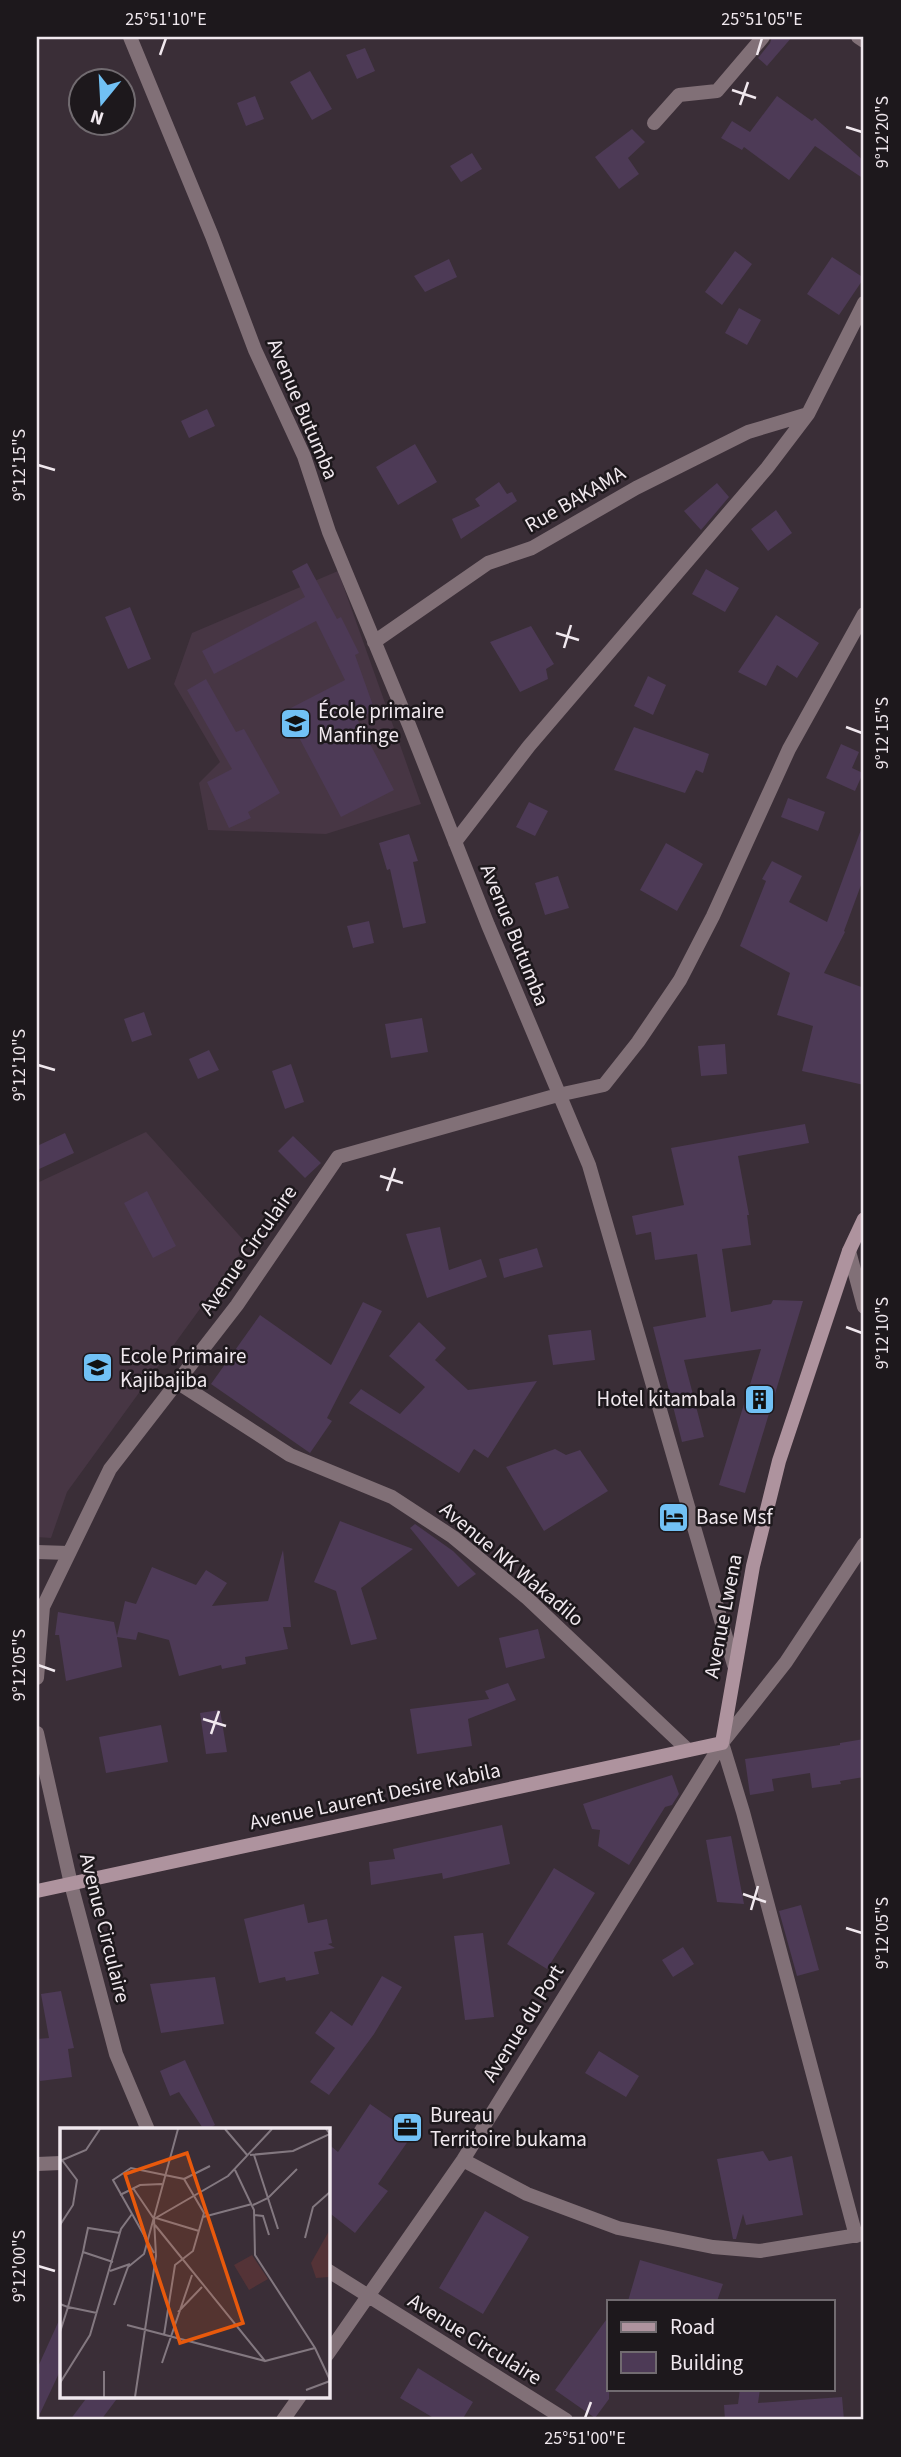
<svg xmlns="http://www.w3.org/2000/svg" width="901" height="2457" viewBox="0 0 901 2457" font-family="'Source Sans 3',sans-serif">
	<rect width="100%" height="100%" fill="#3a2e37"/>
	<path fill="#473644" d="M338,571L421,804L326,834L208,830L199,783L220,762L174,684L192,633Z
		M146,1132L247,1244L67,1492L51,1538L37,1537V1183Z"/>
	<path fill="#4d3a56" d="M772,37H792L767,66L758,58L770,43Z
		M365,48L375,71L357,79L346,55Z
		M310,71L332,109L312,120L290,82Z
		M255,96L264,119L246,126L237,103Z
		M777,96L812,121L815,118L864,161V179L815,146L789,180L744,147L742,150L721,138L732,121L750,132Z
		M632,129L645,142L628,158L639,174L619,189L595,157Z
		M472,153L482,169L461,182L450,166Z
		M735,251L752,264L722,305L705,292Z
		M832,257L864,278L839,315L807,294Z
		M449,259L457,277L425,292L414,276Z
		M739,308L761,320L747,345L725,333Z
		M207,409L215,426L189,438L181,421Z
		M415,444L437,482L398,505L376,467Z
		M499,482L507,494L512,492L517,501L461,539L452,519L480,506L475,499Z
		M717,483L729,497L701,530L684,511Z
		M776,510L792,533L768,551L751,529Z
		M307,563L337,619L341,617L359,653L355,655L375,711L363,716L358,707L352,709L394,790L341,817L285,711L345,680L316,621L214,674L202,651L305,597L292,571Z
		M706,569L739,588L725,612L692,594Z
		M130,607L151,659L128,669L105,617Z
		M776,615L819,643L797,678L777,665L766,686L738,672Z
		M531,626L554,664L546,669L548,679L520,692L490,642Z
		M648,676L666,685L653,715L634,706Z
		M206,679L236,732L244,729L280,793L248,812L251,818L229,828L207,782L232,769L187,690Z
		M634,727L709,754L703,773L696,770L685,793L614,770Z
		M841,744L859,752L852,768L863,773L855,791L826,778Z
		M788,798L825,812L818,831L781,817Z
		M529,802L548,811L535,836L516,827Z
		M862,827H864V877L844,931L845,932L824,973L864,988V1085L802,1071L813,1026L777,1015L790,973L740,946L766,881L762,879L772,861L802,876L789,902L827,922Z
		M409,834L418,861L413,862L426,923L403,928L390,869L387,870L379,843Z
		M666,843L703,864L677,911L640,890Z
		M558,876L569,908L545,915L535,883Z
		M369,921L374,943L353,948L347,926Z
		M144,1012L152,1035L132,1042L124,1019Z
		M422,1018L428,1052L391,1058L385,1024Z
		M725,1044L727,1074L701,1076L698,1046Z
		M209,1050L219,1070L198,1079L189,1059Z
		M291,1064L304,1102L285,1109L272,1071Z
		M805,1124L809,1143L738,1156L749,1215H747L751,1245L722,1249L731,1312L771,1304L773,1300L803,1301L745,1493L719,1485L761,1349L684,1360L704,1437L682,1442L653,1327L706,1317L697,1254L655,1260L651,1232L636,1235L632,1216L684,1205L671,1148Z
		M65,1133L74,1153L37,1170V1146Z
		M293,1136L321,1163L305,1178L278,1151Z
		M147,1191L176,1246L153,1258L124,1203Z
		M440,1227L449,1270L481,1259L487,1277L427,1298L406,1234Z
		M537,1248L543,1267L504,1278L499,1259Z
		M363,1302L382,1311L327,1418L332,1421L310,1453L211,1384L260,1315L331,1365Z
		M419,1322L446,1348L435,1360L468,1390L537,1381L488,1458L474,1449L459,1473L349,1403L361,1389L400,1414L425,1387L389,1356Z
		M591,1330L595,1360L553,1365L548,1335Z
		M555,1449L566,1455L580,1450L608,1491L544,1531L506,1467Z
		M340,1521L413,1549L361,1588L377,1639L351,1645L336,1591L314,1582Z
		M415,1524L453,1551L476,1574L458,1587L410,1528Z
		M283,1550L291,1627H283L288,1649L245,1657L246,1664L222,1669L221,1665L179,1676L169,1640L138,1632L136,1640L117,1637L122,1667L66,1681L59,1635H55L58,1612L114,1622L117,1636L125,1601L136,1604L152,1567L196,1585L206,1570L227,1583L212,1606L268,1601Z
		M538,1629L545,1658L506,1668L499,1638Z
		M508,1683L516,1700L468,1719L472,1746L417,1754L410,1709L489,1699L485,1691Z
		M220,1710L227,1752L206,1754L200,1713Z
		M161,1725L168,1762L106,1773L99,1737Z
		M864,1739V1777L840,1781L841,1784L812,1788L810,1773L772,1779L774,1791L750,1795L745,1759L840,1745V1743Z
		M672,1775L679,1794L672,1805L665,1807L629,1865L598,1846L600,1830L592,1829L583,1804Z
		M502,1825L510,1864L443,1879L442,1873L371,1885L369,1862L395,1859L393,1849Z
		M731,1836L744,1904L717,1902L706,1840Z
		M554,1868L595,1893L547,1969L507,1944Z
		M304,1904L308,1923L327,1919L332,1943L328,1944L335,1948L314,1952L319,1974L286,1981L285,1977L259,1983L244,1919Z
		M801,1905L819,1970L797,1976L779,1911Z
		M483,1933L494,2017L465,2020L454,1936Z
		M683,1947L694,1964L673,1977L662,1960Z
		M382,1976L402,1987L374,2034L329,2095L310,2082L335,2048L315,2033L331,2011L352,2026Z
		M215,1977L224,2024L161,2033L150,1984Z
		M61,1991L74,2048L68,2049L72,2077L40,2081L37,2039L49,2038L41,1994Z
		M599,2051L639,2076L626,2097L585,2073Z
		M185,2060L215,2125L207,2130H204L179,2092L170,2096L160,2071Z
		M370,2104L413,2134L378,2184L388,2191L355,2233L327,2211V2143L338,2152Z
		M763,2151L769,2161L792,2156L803,2215L746,2225L743,2214L736,2239H733L717,2159Z
		M485,2211L529,2237L483,2314L439,2288Z
		M640,2260L723,2284L717,2301H628Z
		M61,2316V2369L37,2420V2369Z
		M609,2316V2399L595,2418L555,2390Z
		M418,2368L473,2402L462,2420H437L400,2398Z
		M740,2389H760L758,2403L842,2397L844,2420H725L724,2405L738,2404Z
		M88,2396H119L101,2420H70Z"/>
	<g fill="none" stroke-linecap="round" stroke-linejoin="round">
		<path stroke="#817077" stroke-width="14" d="M130,37L212,236L255,350L304,456L329,532L409,725L488,925L589,1165L734,1665
			M858,37L864,41
			M654,123L679,95L717,91L763,37
			M374,642L488,563L532,548L636,488L748,432L808,414
			M455,842L529,746L767,468L808,414L864,303
			M849,1251L864,1307
			M177,1382L290,1455L392,1497L453,1537L526,1597L688,1750
			M37,1552L69,1553
			M37,1678L43,1607L110,1469L237,1305L338,1157L558,1095L604,1085L638,1042L680,980L713,916L789,749L864,614
			M37,1733L71,1884L116,2054L148,2130
			M722,1743L743,1812L856,2236
			M463,2160L527,2194L618,2228L713,2247L760,2251L864,2234
			M37,2164L61,2163
			M327,2270L566,2420
			M327,2355L463,2160L722,1743L786,1662L864,1544
			M283,2420L300,2396"/>
		<path stroke="#ae939e" stroke-width="14" d="M37,1891L722,1743L753,1566L779,1461L849,1251L864,1219"/>
	</g>
	<path fill="none" stroke="#f0e8ee" stroke-width="2.5" d="M160,55L166,38M757,55L762,38M732,90L756,98M740,105L748,82M846,127L862,132M38,465L55,470M556,633L579,640M564,648L571,625M846,727L862,733M38,1065L55,1070M380,1176L403,1183M387,1191L395,1168M846,1327L862,1333M38,1665L55,1671M203,1719L226,1726M211,1734L219,1711M743,1894L766,1902M751,1910L758,1886M846,1928L862,1933M38,2266L55,2271M585,2418L591,2402"/>
	<defs>
		<symbol id="school-square" viewBox="-11 -11 22 22"><rect x="-9" y="-9" width="18" height="18" rx="4" fill="#71c1f5" stroke="#1d181c"/><path d="M0-5L7-2L0 1L-7-2ZM-4 1L0 2.5L4 1V4Q0 6-4 4Z" fill="#111"/></symbol>
		<symbol id="building-square" viewBox="-11 -11 22 22"><rect x="-9" y="-9" width="18" height="18" rx="4" fill="#71c1f5" stroke="#1d181c"/><path d="M-4-6H4V6H1V3H-1V6H-4ZM-2.5-4.3h1.7v1.8h-1.7ZM.8-4.3h1.7v1.8H.8ZM-2.5-1h1.7V.8h-1.7ZM.8-1h1.7V.8H.8Z" fill="#111"/></symbol>
		<symbol id="hotel-square" viewBox="-11 -11 22 22"><rect x="-9" y="-9" width="18" height="18" rx="4" fill="#71c1f5" stroke="#1d181c"/><path d="M-6-4.5h1.5V1H6V5H4.5V3h-9V5H-6ZM-4 0a1.8 1.8 0 1 1 3.6 0ZM.5 0V-2.5h3Q6-2.5 6 0Z" fill="#111"/></symbol>
		<symbol id="office-square" viewBox="-11 -11 22 22"><rect x="-9" y="-9" width="18" height="18" rx="4" fill="#71c1f5" stroke="#1d181c"/><path d="M-6-3h4V-5.5h4V-3h4V5H-6ZM-1-4.5V-3h2v-1.5ZM-6 0V1H6V0Z" fill="#111"/></symbol>
	</defs>
	<g fill-rule="evenodd">
		<use href="#school-square" x="278" y="706" width="35" height="35"/>
		<use href="#school-square" x="80" y="1350" width="35" height="35"/>
		<use href="#building-square" x="742" y="1382" width="35" height="35"/>
		<use href="#hotel-square" x="656" y="1500" width="35" height="35"/>
		<use href="#office-square" x="390" y="2110" width="35" height="35"/>
	</g>
	<g text-anchor="middle" stroke-width="5" stroke-linejoin="round" paint-order="stroke">
		<g font-size="21" fill="#f0e8ee" stroke="#1d181c">
			<text transform="translate(303 409) rotate(67)" y="7">Avenue Butumba</text>
			<text transform="translate(575 499) rotate(-30)" y="7">Rue BAKAMA</text>
			<text transform="translate(515 935) rotate(68)" y="7">Avenue Butumba</text>
			<text transform="translate(248 1250) rotate(-55)" y="7">Avenue Circulaire</text>
			<text transform="translate(512 1564) rotate(40)" y="7">Avenue NK Wakadilo</text>
			<text transform="translate(723 1616) rotate(-79)" y="7">Avenue Lwena</text>
			<text transform="translate(375 1796) rotate(-12)" y="7">Avenue Laurent Desire Kabila</text>
			<text transform="translate(105 1928) rotate(76)" y="7">Avenue Circulaire</text>
			<text transform="translate(523 2023) rotate(-58)" y="7">Avenue du Port</text>
			<text transform="translate(475 2339) rotate(32)" y="7">Avenue Circulaire</text>
		</g>
		<g font-size="21" fill="#f0e8ee" stroke="#1d181c" text-anchor="start">
			<text x="318" y="718">École primaire<tspan x="318" dy="24">Manfinge</tspan></text>
			<text x="120" y="1363">Ecole Primaire<tspan x="120" dy="24">Kajibajiba</tspan></text>
			<text x="736" y="1406" text-anchor="end">Hotel kitambala</text>
			<text x="696" y="1524">Base Msf</text>
			<text x="430" y="2122">Bureau<tspan x="430" dy="24">Territoire bukama</tspan></text>
		</g>
	</g>
	<g transform="translate(60 2128)">
		<rect width="270" height="270" fill="#3a2e37"/>
		<path d="M269,103V149L256,150L251,135ZM192,127L208,151L189,162L174,137Z" fill="#543337"/>
		<path fill="none" stroke="#837880" stroke-width="2" d="M165,1L188,28M190,27L233,23L270,6L266,1M194,27L218,101M0,33L26,22L40,1M175,42L194,82L195,127L255,220L270,252M124,51L150,38M73,60L94,91M60,67L80,57L102,56M193,77L208,70L237,41M194,87L203,88L209,107M143,89L192,76M96,90L139,103M0,97L13,77L17,52L2,32M95,97L205,233L255,220M245,110L253,79L270,64M23,124L8,179L37,185M94,125L53,52L71,40L124,51L144,85L133,123L115,137L104,207M53,134L23,124L25,114L28,100L60,105M50,143L70,136M0,176L8,179L0,204M54,177L68,139L84,126L118,1M118,184L142,159M67,197L205,233M102,235L132,147M0,255L30,207L61,101L72,86M246,262L270,253M44,269V243M75,269L96,128L94,91L168,48L212,1"/>
		<path fill="#e8590c" fill-opacity="0.15" stroke="#e8590c" stroke-width="3.5" d="M127,25L183,195L120,215L65,46Z"/>
		<rect width="270" height="270" fill="none" stroke="#f0e8ee" stroke-width="3.5"/>
	</g>
	<rect width="901" height="2457" fill="none" stroke="#1d181c" stroke-width="77"/>
	<rect x="607" y="2300" width="228" height="91" fill="#1d181c" stroke="#716b70" stroke-width="2"/>
	<rect x="621" y="2322" width="35" height="10" fill="#ae939e" stroke="#716b70" stroke-width="2"/>
	<text x="670" y="2334" font-size="21" fill="#f0e8ee">Road</text>
	<rect x="621" y="2352" width="35" height="21" fill="#4d3a56" stroke="#716b70" stroke-width="2"/>
	<text x="670" y="2370" font-size="21" fill="#f0e8ee">Building</text>
	<g transform="translate(102 102) rotate(198)"><circle r="33" fill="#1d181c" stroke="#716b70" stroke-width="2"/>
	<path d="M0-5L12 26L0 18L-12 26Z" fill="#71c1f5"/>
	<text y="-10" font-size="19" font-weight="bold" text-anchor="middle" fill="#f0e8ee">N</text>
	</g>
	<rect x="38" y="38" width="824" height="2380" fill="none" stroke="#f0e8ee" stroke-width="2.5"/>
	<g font-size="18" text-anchor="middle" fill="#f0e8ee">
		<text x="166" y="25">25°51'10"E</text>
		<text x="762" y="25">25°51'05"E</text>
		<text transform="translate(882 132) rotate(-90)" y="6">9°12'20"S</text>
		<text transform="translate(19 465) rotate(-90)" y="6">9°12'15"S</text>
		<text transform="translate(882 733) rotate(-90)" y="6">9°12'15"S</text>
		<text transform="translate(19 1065) rotate(-90)" y="6">9°12'10"S</text>
		<text transform="translate(882 1333) rotate(-90)" y="6">9°12'10"S</text>
		<text transform="translate(19 1665) rotate(-90)" y="6">9°12'05"S</text>
		<text transform="translate(882 1933) rotate(-90)" y="6">9°12'05"S</text>
		<text transform="translate(19 2266) rotate(-90)" y="6">9°12'00"S</text>
		<text x="585" y="2444">25°51'00"E</text>
	</g>
</svg>
